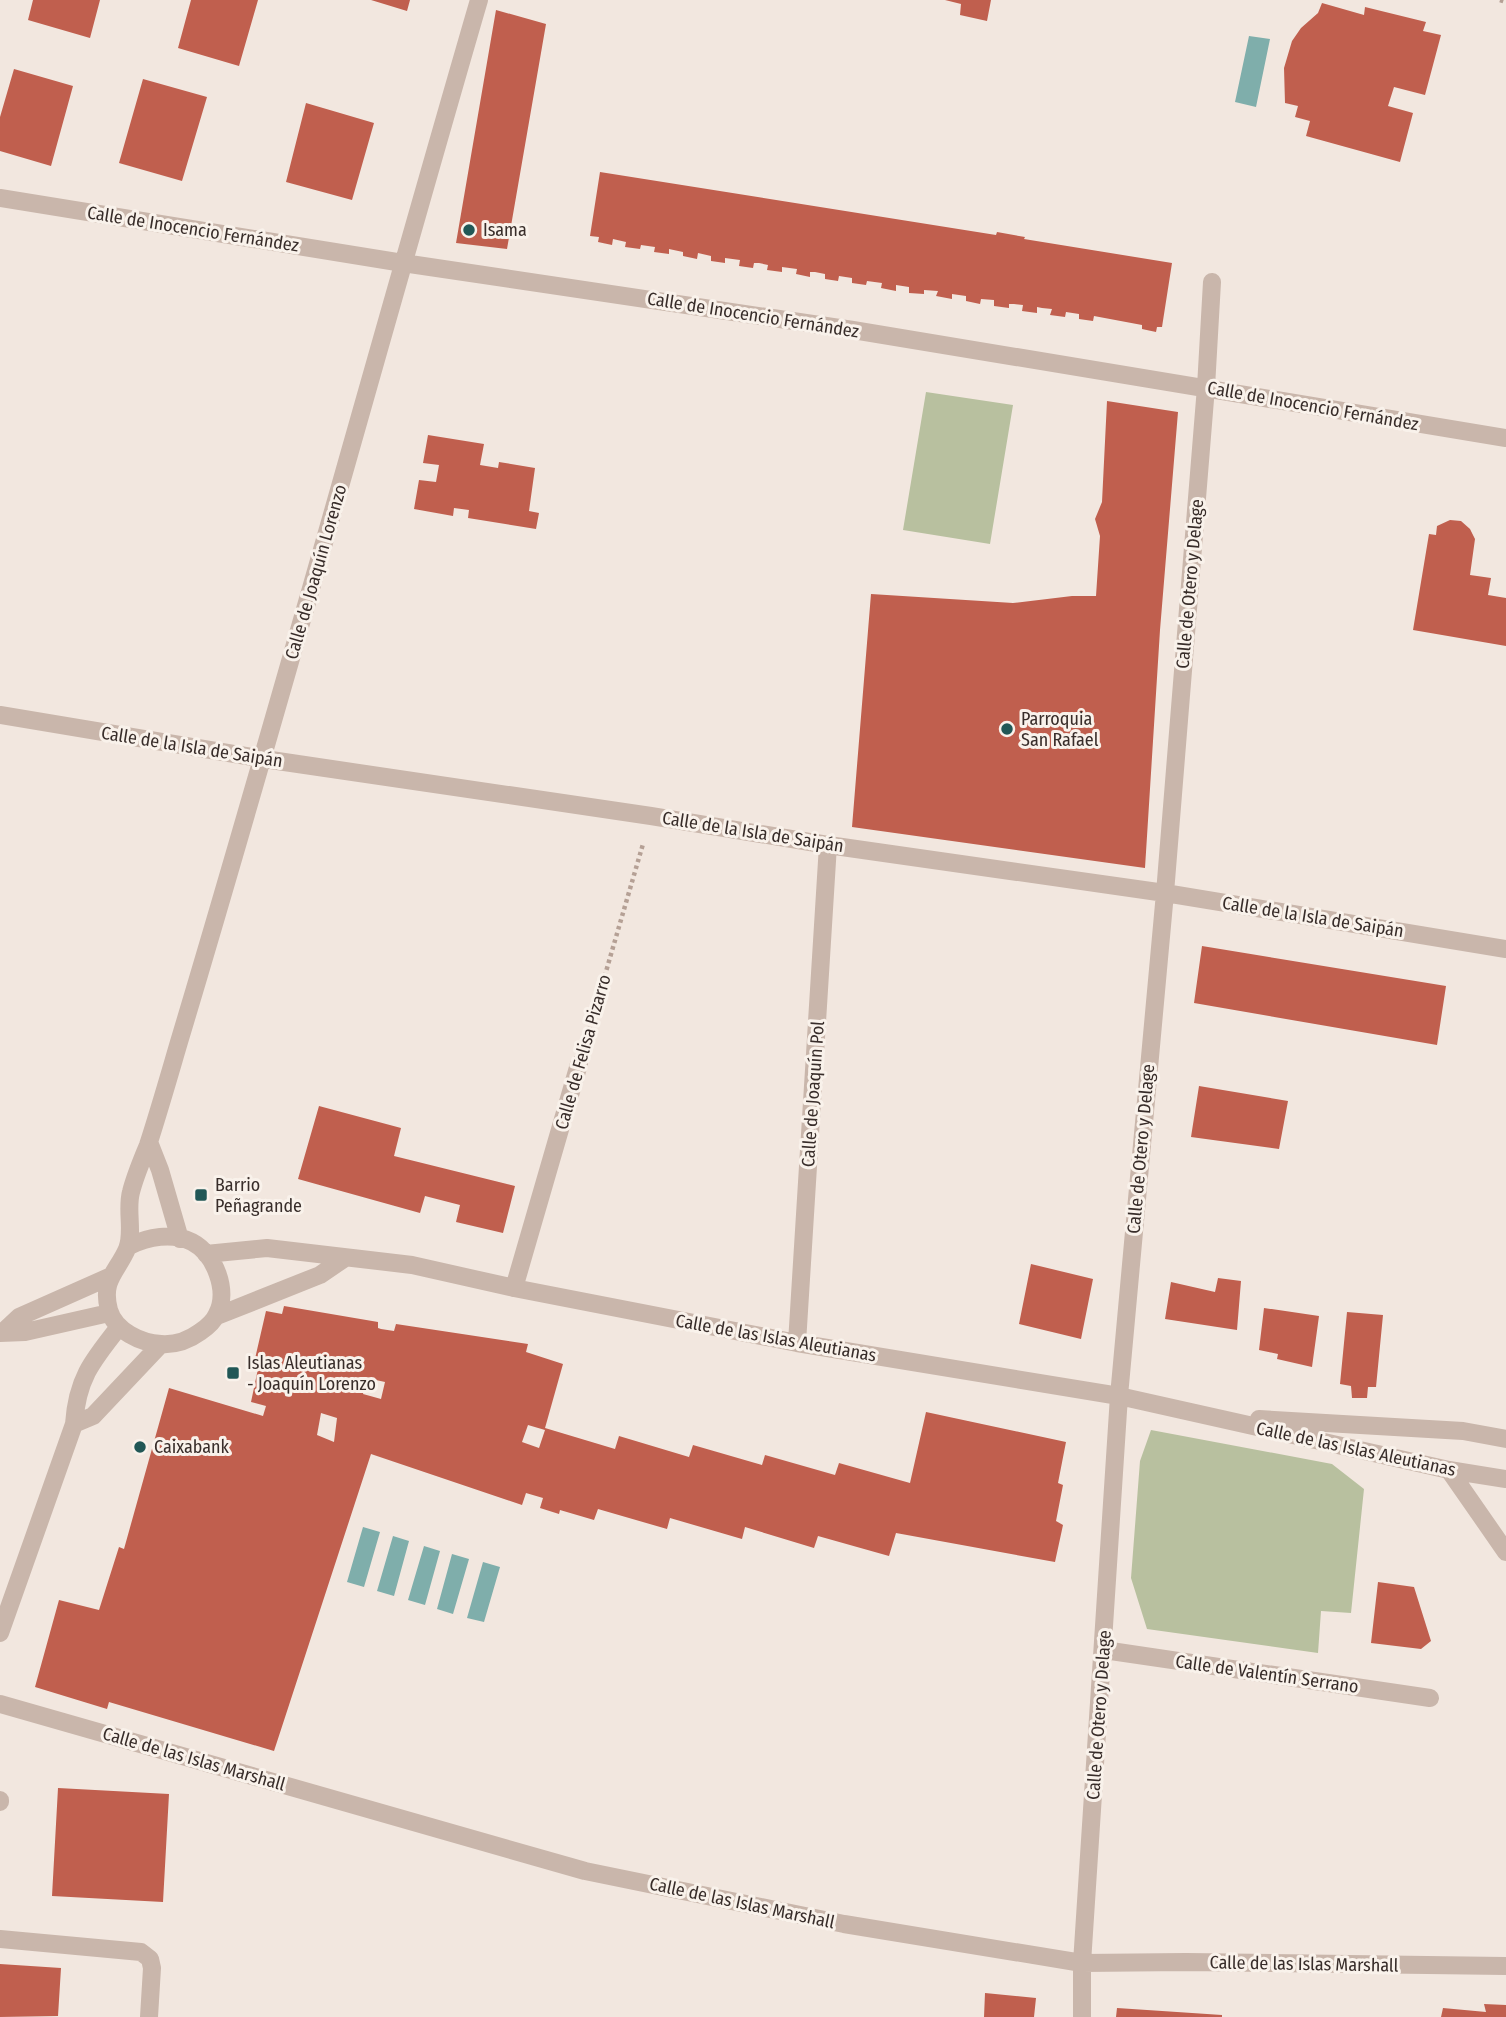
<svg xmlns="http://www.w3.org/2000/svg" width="1506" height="2017" viewBox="0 0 1506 2017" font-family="'Fira Sans Condensed',sans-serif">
	<rect width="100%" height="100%" fill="#f2e7df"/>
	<path fill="#b8c09f" d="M926,392L1013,405L990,544L903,530Z
		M1151,1430L1332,1464L1364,1489L1351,1613L1321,1611L1318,1653L1147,1629L1131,1578L1140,1461Z"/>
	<path fill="#7faeab" d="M1249,36L1270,39L1256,107L1235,102Z
		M363,1527L380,1532L364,1587L347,1582Z
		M393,1536L409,1541L394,1596L377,1591Z
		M424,1546L440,1551L425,1605L408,1600Z
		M452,1554L469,1559L453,1614L437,1609Z
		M483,1562L500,1567L484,1622L467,1618Z"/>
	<path fill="#c05f4e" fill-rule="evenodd" d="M33,0H100L90,38L28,20Z
		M191,0H258L239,66L178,48Z
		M371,0H410L407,11Z
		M945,0H991L987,21L960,15L961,4Z
		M1322,3L1364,15L1365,7L1426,22L1423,31L1441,35L1425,95L1394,87L1388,106L1413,113L1400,162L1306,136L1310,121L1295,117L1298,106L1285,103L1284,68L1292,41L1301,28L1318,13Z
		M496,10L546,24L507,249L456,243Z
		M14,69L73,86L51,166L0,151V117Z
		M143,79L207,97L182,181L119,163Z
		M306,103L374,123L352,200L286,182Z
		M600,172L996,235L997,232L1025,237L1024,239L1172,263L1162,327H1157L1156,332L1142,329V325L1094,316L1093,321L1079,319V314L1066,312L1065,317L1050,315L1052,309L1042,308L1037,307V313L1022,311L1023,305L1014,304H1009V308L994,306V300L981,299L980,304L966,301V296L952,294V299L936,296L938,291L924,290V294L909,293V287L896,285V291L881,288L882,283L867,281L866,285L852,283V278L839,276L838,281L825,279V274L815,272H810V277L796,274L797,269L782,267V272L767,270L768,265L759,263H754L753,268L739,266L740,260L725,258V263L711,261V256L698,253L697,259L683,256V252L669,249V254L654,252L655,247L641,245L640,249L625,247L626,242L613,239L612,245L598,242L599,237L590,236Z
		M1107,401L1178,412L1160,630L1145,868L852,827L871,594L1013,603L1072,596H1096L1100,536L1095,519L1102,502Z
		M428,435L484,444L480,465L498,468L499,462L535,468L529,511L539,513L536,529L468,518L469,510L454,508L453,516L414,509L419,480L436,482L439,465L423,463Z
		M1450,520L1461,521L1470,529L1475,539L1470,575L1491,578L1488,595L1506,598V646L1413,630L1429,534L1436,535L1437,526Z
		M1202,946L1446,986L1437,1045L1194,1003Z
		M1199,1086L1288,1101L1279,1149L1191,1137Z
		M319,1106L401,1128L394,1156L515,1186L503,1233L456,1222L460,1205L425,1196L420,1213L298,1179Z
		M1031,1264L1093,1279L1081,1339L1019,1324Z
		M1218,1278L1241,1281L1237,1330L1165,1319L1171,1282L1215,1292Z
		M284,1306L378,1322V1328L381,1329L394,1331L396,1324L528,1344L526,1352L563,1364L545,1428L615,1449L619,1436L689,1457L693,1445L762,1465L765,1455L835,1475L839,1463L910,1483L926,1412L1066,1442L1058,1483L1063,1485L1056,1521L1063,1525L1055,1562L896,1533L889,1556L818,1536L814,1548L745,1527L742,1539L670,1518L667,1529L598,1509L594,1520L560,1510L559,1514L540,1508L543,1498L526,1493L522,1505L371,1454L274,1751L109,1702L107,1709L35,1687L59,1600L99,1610L119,1547L124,1549L169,1388L263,1416L266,1406L251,1402L259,1364L254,1363L266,1311L282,1314ZM367,1378L385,1382L381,1399L363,1394ZM321,1413L337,1418L334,1442L317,1435ZM528,1425L545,1430L539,1448L522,1442Z
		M1264,1308L1319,1316L1312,1367L1277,1359L1278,1354L1259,1350Z
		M1347,1312L1383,1315L1376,1387H1368L1367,1398H1352L1351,1386L1340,1384Z
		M1378,1582L1414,1587L1431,1641L1421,1649L1371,1643Z
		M58,1788L169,1794L163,1902L52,1896Z
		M0,1964L61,1968L58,2016L0,2017Z
		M985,1993L1036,1998L1034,2017H984Z
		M1484,2004L1506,2005V2017H1441L1443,2008L1486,2012Z
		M1117,2008L1222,2015V2017H1116Z"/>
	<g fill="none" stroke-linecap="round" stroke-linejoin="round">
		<path stroke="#b5a095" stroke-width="4.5" stroke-dasharray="3.5 3.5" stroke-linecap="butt" d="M1500,0L1506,2
			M587,1037L643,844"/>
		<path stroke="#c9b6ab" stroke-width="18" d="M0,1802V1800
			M0,1939L141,1952L150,1959L152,1968L149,2017"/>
		<path stroke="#c9b6ab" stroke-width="18" d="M0,198L403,263L853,330L1506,438
			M0,715L264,759L651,816L828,845L1165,893L1506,949
			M149,1142L160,1170L180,1239
			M129,1246C148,1237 172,1232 192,1242C215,1254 229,1291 217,1314C214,1321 206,1328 200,1332C189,1340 175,1345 161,1344C141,1343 115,1331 109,1310C101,1280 117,1272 127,1249C134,1232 126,1210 131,1192C135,1176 142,1160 148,1145C159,1111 169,1076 179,1042C283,696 378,347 479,0
			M206,1254L267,1248L412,1265L514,1288L797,1343L1119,1396L1449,1470L1506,1479
			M514,1288L579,1064
			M217,1316L320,1275L345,1258
			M4,1331L19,1317L109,1277
			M0,1333L25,1332L109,1313
			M797,1343L828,845
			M1259,1419L1463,1431L1506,1439
			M74,1424L93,1416L161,1344
			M1449,1470L1506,1552
			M0,1633L74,1424C77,1379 92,1361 119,1327
			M1104,1650L1430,1698
			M0,1704L585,1871L844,1924L1082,1963L1186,1962L1506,1966
			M1082,2017V1963L1119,1396L1165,893L1206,387L1212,282"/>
	</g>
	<g fill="#215756" stroke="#f9f2eb" stroke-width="2.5">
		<circle cx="469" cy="230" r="7"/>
		<circle cx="1007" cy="729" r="7"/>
		<rect x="194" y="1188" width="14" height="14" rx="3.5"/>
		<rect x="226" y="1366" width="14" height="14" rx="3.5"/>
		<circle cx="140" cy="1447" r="7"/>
	</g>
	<g text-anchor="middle" stroke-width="6" stroke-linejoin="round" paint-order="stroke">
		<g font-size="18" fill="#382d2a" stroke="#f9f2eb">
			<text transform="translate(193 229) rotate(9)" y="6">Calle de Inocencio Fernández</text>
			<text transform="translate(753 315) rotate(9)" y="6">Calle de Inocencio Fernández</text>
			<text transform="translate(1313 406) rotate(10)" y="6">Calle de Inocencio Fernández</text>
			<text transform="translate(316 572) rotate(-74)" y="6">Calle de Joaquín Lorenzo</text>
			<text transform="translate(1190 584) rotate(-85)" y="6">Calle de Otero y Delage</text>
			<text transform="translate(192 747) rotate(9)" y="6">Calle de la Isla de Saipán</text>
			<text transform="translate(753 832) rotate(9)" y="6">Calle de la Isla de Saipán</text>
			<text transform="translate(1313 917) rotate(9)" y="6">Calle de la Isla de Saipán</text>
			<text transform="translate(583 1052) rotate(-74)" y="6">Calle de Felisa Pizarro</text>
			<text transform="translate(813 1094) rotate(-86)" y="6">Calle de Joaquín Pol</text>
			<text transform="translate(1141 1149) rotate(-85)" y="6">Calle de Otero y Delage</text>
			<text transform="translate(776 1338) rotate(10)" y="6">Calle de las Islas Aleutianas</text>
			<text transform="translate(1356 1449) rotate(12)" y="6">Calle de las Islas Aleutianas</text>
			<text transform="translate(1267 1674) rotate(8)" y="6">Calle de Valentín Serrano</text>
			<text transform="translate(1099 1715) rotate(-86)" y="6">Calle de Otero y Delage</text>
			<text transform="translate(194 1759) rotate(16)" y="6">Calle de las Islas Marshall</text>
			<text transform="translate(742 1903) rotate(12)" y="6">Calle de las Islas Marshall</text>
			<text transform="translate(1304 1964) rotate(1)" y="6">Calle de las Islas Marshall</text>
		</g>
		<g font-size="18" fill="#382d2a" stroke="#f9f2eb" text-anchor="start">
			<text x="483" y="236">Isama</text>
			<text x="1021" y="725">Parroquia<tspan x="1021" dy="21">San Rafael</tspan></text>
			<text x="215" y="1191">Barrio<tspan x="215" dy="21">Peñagrande</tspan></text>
			<text x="247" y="1369">Islas Aleutianas<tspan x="247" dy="21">- Joaquín Lorenzo</tspan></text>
			<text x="154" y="1453">Caixabank</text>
		</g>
	</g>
</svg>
